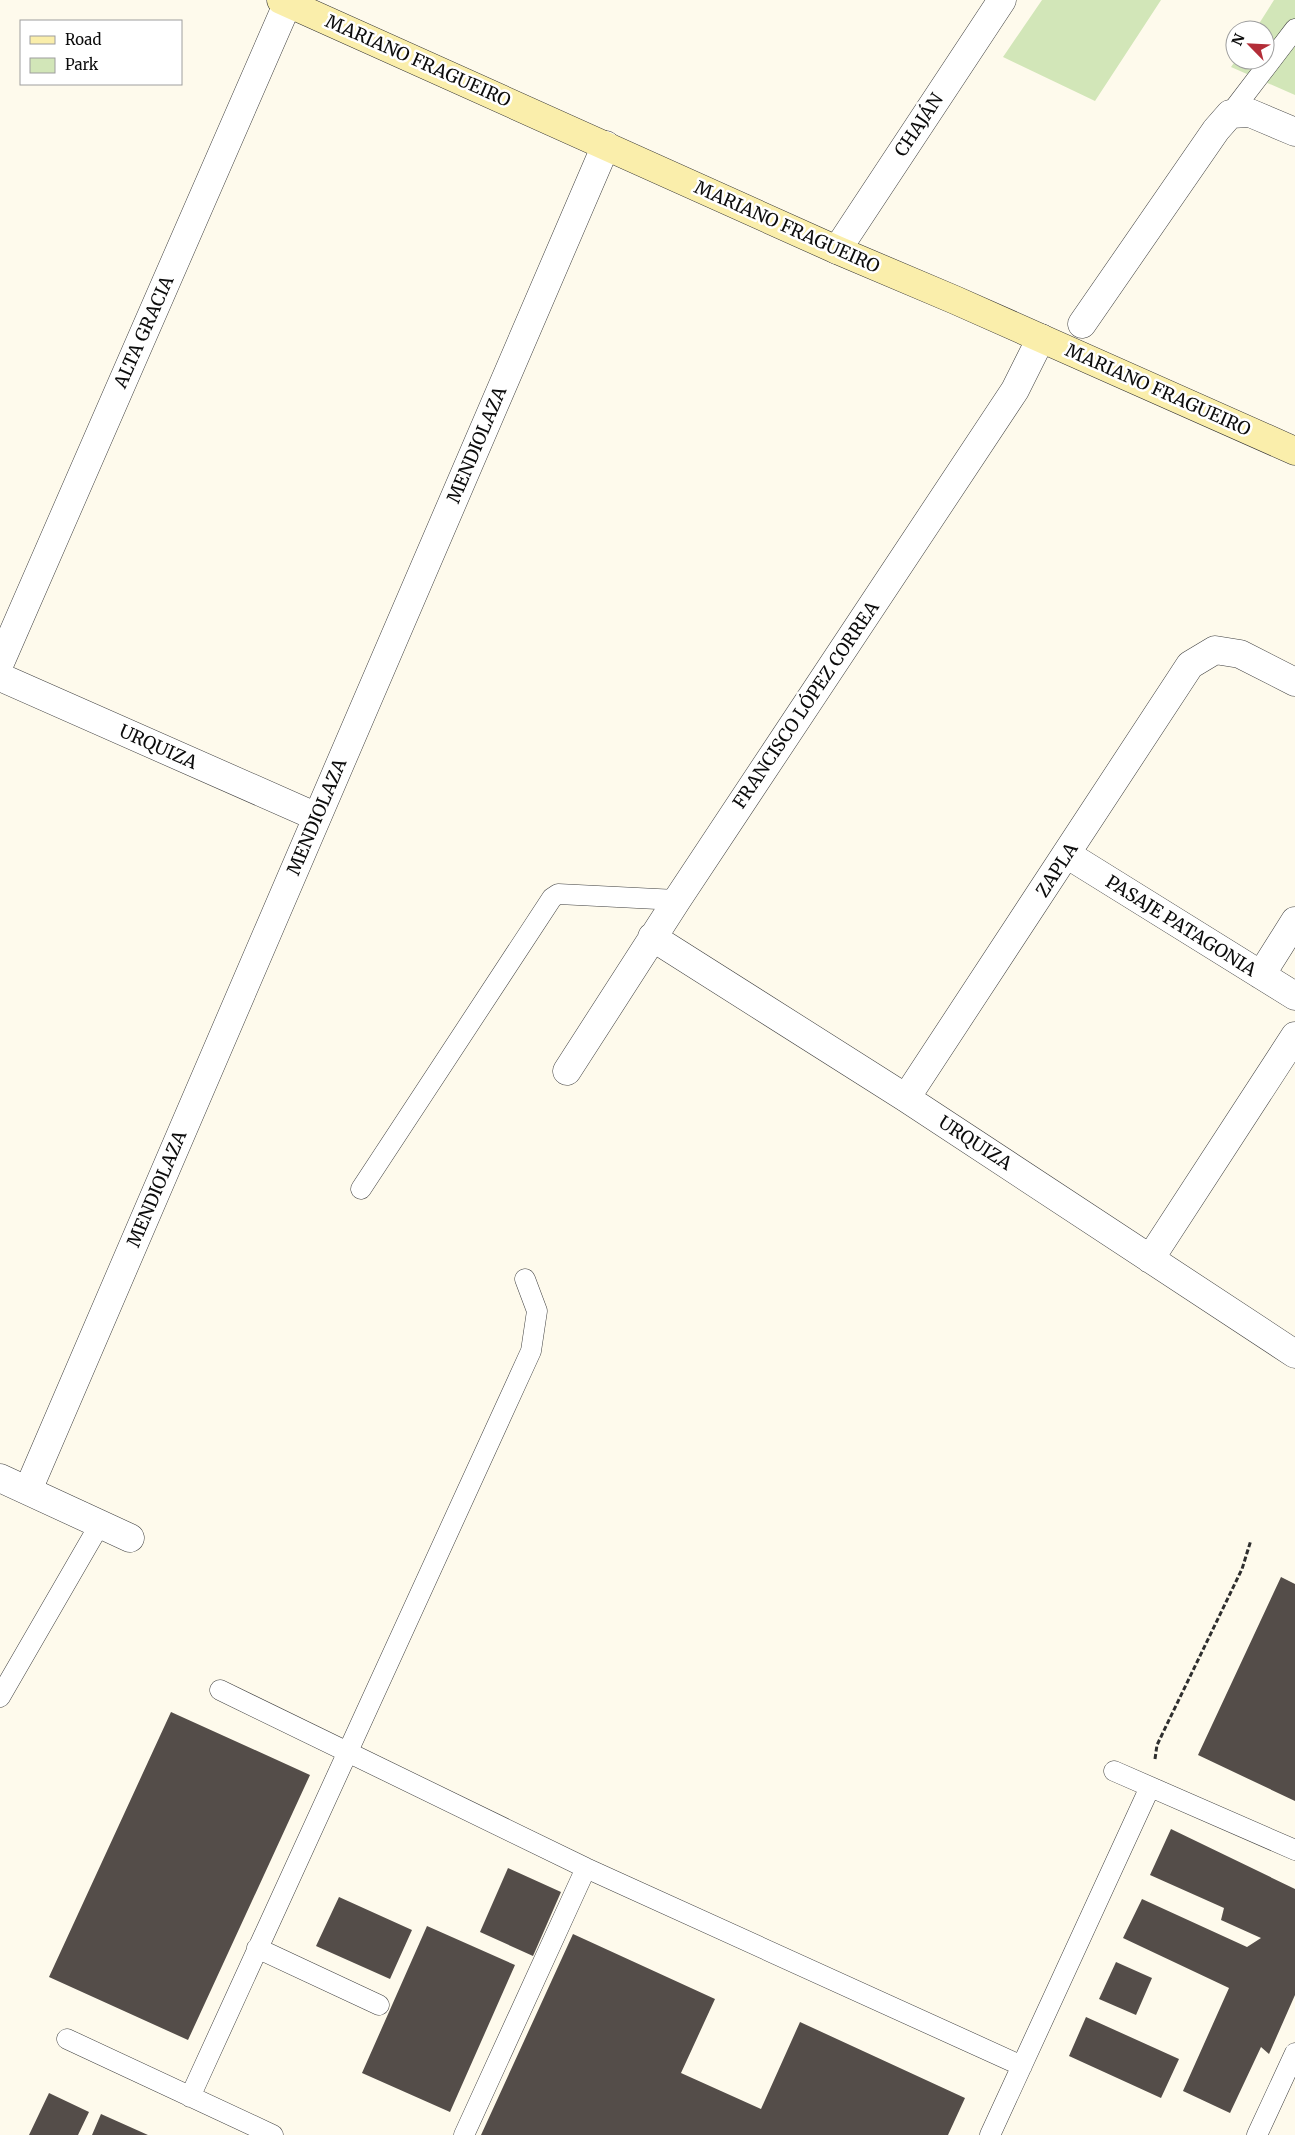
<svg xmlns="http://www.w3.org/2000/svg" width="1295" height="2135" viewBox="0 0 1295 2135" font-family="Merriweather,serif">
	<rect width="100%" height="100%" fill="#fefaec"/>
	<path fill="#d2e6b8" d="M1042,0H1161L1095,101L1003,57Z
		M1274,0H1295V95L1231,67L1236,60H1265V30H1255Z"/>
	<path fill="#544d49" d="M1281,1577L1295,1584V1801L1198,1755Z
		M171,1712L310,1775L188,2040L49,1977Z
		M1171,1829L1295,1889V1995L1269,2054L1261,2047L1230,2113L1183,2091L1229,1988L1123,1938L1142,1899L1247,1947L1261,1938L1221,1920L1224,1908L1150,1875Z
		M508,1868L561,1892L533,1956L480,1932Z
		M339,1897L412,1930L390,1979L316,1946Z
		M427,1926L515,1965L450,2112L362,2073Z
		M573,1934L715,1999L681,2073L761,2109L800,2022L965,2098L948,2135H481Z
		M1116,1962L1152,1978L1136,2015L1099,1999Z
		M1086,2017L1179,2059L1161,2098L1069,2056Z
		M49,2093L89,2112L78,2135H29Z
		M101,2114L148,2135H92Z"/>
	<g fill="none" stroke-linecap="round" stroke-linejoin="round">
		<defs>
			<path id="lane" d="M1230,114L1295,29
				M361,1189L552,898L558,894L677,900
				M220,1690L586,1868L1022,2066
				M0,1697L100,1524
				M1114,1771L1295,1850
				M257,1948L379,2005
				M67,2039L273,2135
				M190,2097L531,1351L537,1311L525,1279
				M464,2135L586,1868
				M990,2135L1150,1787
				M1257,2135L1295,2053"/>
			<path id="street" d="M837,250L1002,0
				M1082,324L1216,130L1230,114L1250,113L1295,132
				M0,663L289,0
				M0,677L317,817
				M1068,855L1295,996
				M652,937L906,1098L1295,1354
				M1261,975L1295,921
				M567,1071L677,900L1015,390L1041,338
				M906,1098L1190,665L1215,650L1240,654L1295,682
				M1150,1259L1295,1036
				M0,1478L130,1538
				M28,1490L606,145"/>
			<path id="secondary" d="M281,0L837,250L955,300L1295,451"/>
		</defs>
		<use href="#lane" stroke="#3f3f3f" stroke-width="21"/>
		<use href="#street" stroke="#3f3f3f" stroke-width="29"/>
		<use href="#secondary" stroke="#2e2e2e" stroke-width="29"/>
		<path stroke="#2e2e2e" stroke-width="3" stroke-dasharray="5 2.5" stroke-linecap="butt" d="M1155,1759L1157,1745L1242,1569L1251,1540"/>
		<use href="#lane" stroke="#fff" stroke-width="20"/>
		<use href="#street" stroke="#fff" stroke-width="28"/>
		<use href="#secondary" stroke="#faeeab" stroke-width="28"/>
	</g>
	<g text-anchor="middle" stroke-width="5" stroke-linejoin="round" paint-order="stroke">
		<g font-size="18" fill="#0c0c0c" stroke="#fff">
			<text transform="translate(418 61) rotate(24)" y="6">MARIANO FRAGUEIRO</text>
			<text transform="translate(919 125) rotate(-56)" y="6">CHAJÁN</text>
			<text transform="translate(787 227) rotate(24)" y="6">MARIANO FRAGUEIRO</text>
			<text transform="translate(144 332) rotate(-66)" y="6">ALTA GRACIA</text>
			<text transform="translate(1158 390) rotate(24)" y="6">MARIANO FRAGUEIRO</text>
			<text transform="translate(477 445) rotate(-67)" y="6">MENDIOLAZA</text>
			<text transform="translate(806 705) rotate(-56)" y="6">FRANCISCO LÓPEZ CORREA</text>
			<text transform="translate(158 747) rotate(24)" y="6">URQUIZA</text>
			<text transform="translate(317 817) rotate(-67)" y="6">MENDIOLAZA</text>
			<text transform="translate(1057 870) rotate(-57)" y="6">ZAPLA</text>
			<text transform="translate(1181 926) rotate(32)" y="6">PASAJE PATAGONIA</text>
			<text transform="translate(975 1143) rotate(33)" y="6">URQUIZA</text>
			<text transform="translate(157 1189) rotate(-67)" y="6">MENDIOLAZA</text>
		</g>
	</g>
	<rect x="20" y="20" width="162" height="65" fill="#ffffff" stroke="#9e9e9e"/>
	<rect x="30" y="36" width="25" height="8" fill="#faeeab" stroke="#9e9e9e"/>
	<text x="65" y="45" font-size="15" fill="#0c0c0c">Road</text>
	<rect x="30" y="58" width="25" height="15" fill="#d2e6b8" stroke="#9e9e9e"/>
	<text x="65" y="70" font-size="15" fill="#0c0c0c">Park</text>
	<g transform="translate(1250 45) rotate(294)"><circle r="24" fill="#ffffff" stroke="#9e9e9e"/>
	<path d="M0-4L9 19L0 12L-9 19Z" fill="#b32d38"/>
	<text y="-8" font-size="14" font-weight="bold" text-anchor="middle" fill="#0c0c0c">N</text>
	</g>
</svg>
